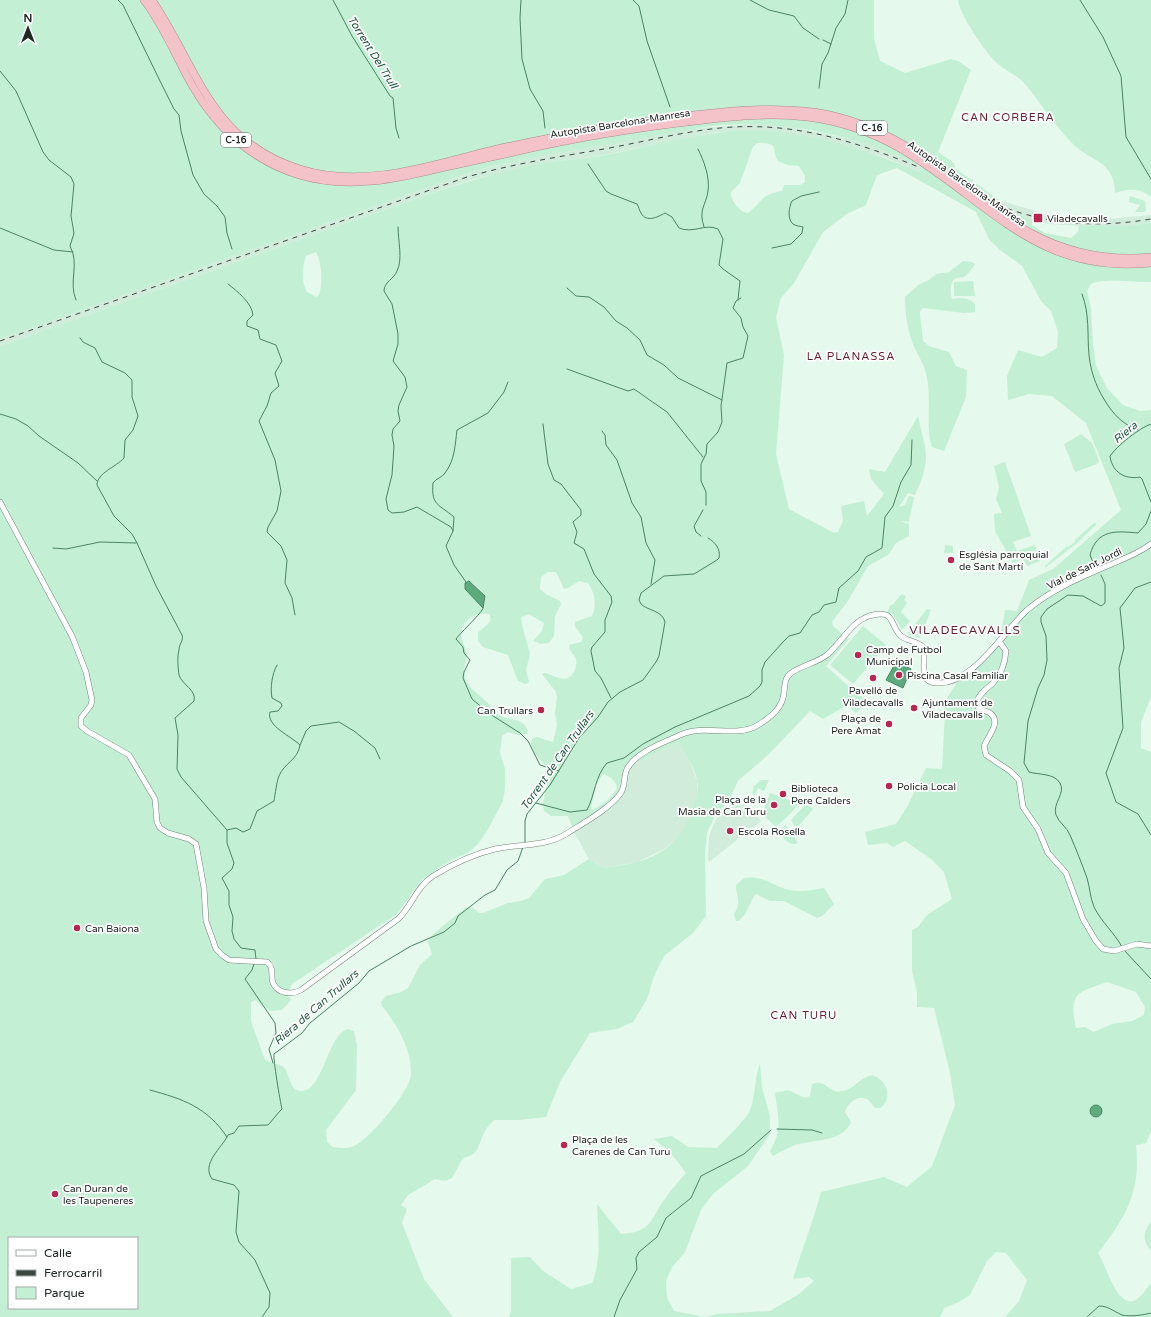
<svg xmlns="http://www.w3.org/2000/svg" width="1151" height="1317" viewBox="0 0 1151 1317" font-family="'Varela Round',sans-serif">
	<rect width="100%" height="100%" fill="#e5f9ec"/>
	<path fill="#d1ecdb" d="M757,124L781,125L856,140L893,153L921,166L919,172L882,156L769,131L717,132L599,156L543,163L474,179L429,194L0,346V339L474,171L543,155L688,129Z
		M999,200L1052,216L1109,219L1151,215V222L1132,226L1096,227L1051,224L1030,220L1009,212L997,207Z
		M678,742L689,758L697,781V794L689,823L680,837L664,849L638,862L604,868L589,859L574,832L616,803L633,765Z
		M740,804L749,806L761,821L709,862L708,859L709,837L713,825L717,818L728,807Z"/>
	<path fill="#c3f0d4" fill-rule="evenodd" d="M0,0H874V38L880,61L905,73L951,59L958,61L971,70L938,152L954,163L955,168L999,200L997,207L1032,220V225L1045,233L1071,238L1078,232L1079,226H1132L1151,222V282C1133,283 1106,277 1091,284L1087,291L1091,308L1093,344L1096,366L1107,388L1123,405L1140,411L1151,410V697L1141,722V748L1151,752V1131L1146,1143L1136,1145C1141,1192 1126,1217 1098,1253C1106,1264 1117,1310 1136,1300C1142,1296 1146,1289 1151,1283V1317H1005L1019,1301L1027,1280L1006,1253L996,1252L987,1261L970,1295L959,1302L944,1308L940,1317H706L716,1314L770,1311L799,1294L814,1281L809,1277L793,1279C802,1249 813,1222 821,1192L884,1177L907,1187L932,1166L955,1105L950,1073L934,1008L917,1007V993L912,971V930L918,927L927,915L952,899L944,872L931,859L905,841L893,847L887,843L868,845L865,832L896,824L907,807L926,768L942,769L945,713L943,704L958,681L987,660L999,645L1005,610L1017,611L1029,580L1053,569L1121,510L1086,423L1052,396L1029,394L1008,400L1007,376L1018,350L1042,357L1057,348L1058,332L1051,311L1041,301L1022,266L1000,250L989,239L976,212L897,168L877,175L866,205L847,214L823,232L794,283L781,298L776,317L784,355L776,454L789,509L834,533L838,532L843,521L841,506L864,501L867,516L884,494L871,479L869,469L885,472L918,416C926,453 932,458 915,495L908,493L899,507L905,505L909,496L914,497L909,522L900,521L909,524V536L896,543L888,555L868,566L848,601L832,622L833,626L849,639L826,666L855,692L868,701L856,713L847,705L823,719L810,711L769,754L738,781L728,802L715,816L707,833L705,853L706,916L693,933L664,956L654,976L647,999L633,1022L617,1029L590,1033L560,1082L546,1117L518,1120H494C490,1124 486,1128 484,1133C477,1147 480,1154 463,1158L452,1178L445,1181L435,1179L408,1195L401,1205L407,1209L402,1223L424,1279L453,1317H0V346L429,194C467,182 504,170 543,163C562,160 581,159 600,156C639,149 677,138 716,133C785,123 856,145 919,172L921,166C859,137 793,120 724,125C691,128 659,135 626,141C575,150 524,158 474,171L0,339ZM757,143C781,143 770,148 778,161L787,165L799,166L805,176V182L800,185H784L782,191C760,195 763,201 748,213C739,212 731,201 731,192L740,183L753,147ZM316,252C322,264 323,282 319,295L316,297L307,292C301,282 302,266 306,256ZM548,572H556L564,589L568,588L579,581L588,583C595,593 597,605 592,616L575,622V626L583,638L581,642L569,645C569,652 575,654 576,659C577,664 576,667 574,672C567,685 556,676 545,673L542,674L556,692L557,697L555,713L557,725L553,742L537,737L533,738L531,742C531,757 546,760 549,774L543,803L544,811L551,816H568L574,832L616,803L624,794L629,773L633,765L678,742C686,754 694,766 697,780C699,790 696,798 693,807C685,836 666,854 637,862C626,865 615,866 604,868L589,859L564,875L545,879L529,898L521,901L508,903L483,913H479L473,908H465L432,935L428,942L432,954L420,965L408,988L401,992L386,996L381,1002L382,1006C397,1025 412,1049 411,1075C410,1091 369,1140 354,1146C349,1149 339,1148 333,1147L327,1142L326,1130L356,1090L357,1045L354,1031L347,1029C325,1038 322,1103 294,1089C282,1066 293,1069 265,1060L251,1021V1002L255,1000L270,1011L282,1010L291,1000L288,993L292,984L397,914L422,880L449,861L469,852L478,844L487,831L503,801L505,789V769L500,753L502,736L508,732L518,735L528,734C526,715 506,723 495,712C492,709 491,706 488,703C478,693 465,687 464,672C463,666 468,660 467,654C464,642 455,632 467,621C473,615 482,612 489,614C494,624 483,626 478,633V641L483,647L508,655L518,681L526,684L529,682L526,670L530,654L522,625L521,617L529,614L544,623L542,631L533,641L541,644L549,643L554,636L555,616L561,604L560,601L546,594L540,589L541,577ZM468,581C478,584 489,598 483,608L465,588V585ZM603,774C610,776 617,782 617,789L608,800L593,810L591,807L596,785ZM1107,982L1136,992L1145,1007L1144,1015L1132,1021L1112,1024L1094,1032L1085,1027L1076,1028C1069,993 1076,993 1107,982ZM9,1238H137V1308H9Z
		M958,0H1151V197C1140,187 1127,189 1115,193C1115,160 1090,162 1072,143C1054,125 1041,103 1025,84C1018,76 1006,71 998,64C987,55 959,14 958,0Z
		M1130,196L1145,201L1146,209L1145,212H1135L1140,205L1129,202Z
		M963,261L972,262L975,264C973,268 967,275 964,277C961,278 961,277 957,278C949,281 950,292 952,299C960,298 969,297 975,304V312L964,313L923,308L920,311V315L923,341L929,346L949,352L956,366L967,370L966,397L944,451L932,447L930,440C927,422 930,402 928,384C927,371 921,360 915,349C908,333 905,315 905,297L918,285L929,280L936,274L949,272Z
		M973,281L975,296H954V282Z
		M1081,434L1092,443L1099,461L1097,464L1075,472L1064,444Z
		M1005,462L1031,536L1013,542L1017,551L1035,545L1040,561L1027,566L1023,559L1013,563L995,531L994,514L1002,513L996,499L999,488L994,466Z
		M1095,522L1096,525L1077,543L1045,568V566L1067,546L1068,547L1075,542V540Z
		M945,545L953,546V553H944Z
		M902,594L906,596L904,600L907,603L901,612L910,621L902,630L892,613L890,615L887,613L890,605H892Z
		M927,609L931,610L920,638L907,634Z
		M863,626L886,645L853,684L830,665Z
		M761,780H769L764,791L758,788L755,795L752,793L754,786Z
		M770,793L794,802L796,797L801,801L791,813L776,827L762,814Z
		M806,804L813,809L796,829L791,820Z
		M786,825L798,843C789,847 784,838 778,832Z
		M744,878C762,875 770,884 786,889C798,893 812,890 824,888L834,904L822,916L817,918L784,901H770L756,894L754,896L745,914L739,921H736L734,914C742,903 736,896 736,885Z
		M760,1063L762,1087L770,1117V1134L748,1166L713,1194L701,1210L685,1252L672,1267L666,1281L667,1298L674,1311L705,1317H509L511,1311V1258L530,1257L543,1271L571,1289L592,1283C602,1259 598,1230 597,1204L621,1234C653,1232 650,1219 666,1197C672,1189 679,1181 686,1173L670,1152L654,1139L672,1136L688,1147L717,1148C724,1140 747,1119 750,1110C756,1094 754,1079 760,1063Z
		M872,1075C887,1080 893,1097 881,1108H875C873,1106 871,1102 868,1100C859,1093 847,1103 845,1112L851,1122C842,1143 813,1139 795,1145C787,1148 780,1152 773,1156L770,1151C783,1130 778,1115 775,1093L788,1090L805,1098L810,1096L812,1084C823,1080 825,1086 834,1091C853,1094 856,1079 872,1075Z
		M1151,1221V1251C1142,1240 1143,1233 1151,1221Z"/>
	<path fill="#5caa7e" stroke="#4a8363" d="M469,581L485,596L483,608L465,589V583Z
		M896,662L911,669L903,688L886,680Z
		M1090 1111a6 6 0 1 1 12 0a6 6 0 1 1-12 0Z"/>
	<g fill="none" stroke-linecap="round" stroke-linejoin="round">
		<path stroke="#4a8363" stroke-width="1" d="M118,0L123,5L161,83L174,109L179,115L181,131L193,175L204,194L217,206L225,217L227,233L232,249
			M333,0L352,36L390,96L393,98L396,128L399,138
			M521,0L520,18L522,59L530,89L543,111L545,128
			M633,0L639,6L647,41L670,107
			M750,0L769,10L794,16L803,28L819,39
			M1080,0L1103,37L1121,76L1126,137L1151,179
			M823,40L831,44
			M0,71L16,91L43,152L49,160L71,177L74,184L71,216L74,233L70,246C80,264 68,282 76,300
			M819,88L822,64L828,53L836,28L845,14L848,0
			M698,149C704,161 710,177 708,191C706,206 698,209 704,227
			M588,164L606,191L611,194L637,204C639,207 639,210 641,213C646,223 658,217 665,213L672,217L679,228C693,234 705,223 718,229L723,239L719,265L723,269L740,281L738,300
			M398,227C398,241 403,259 397,271C394,279 384,282 384,291L392,304L398,334V344L393,361L405,377L407,387L399,405L398,411L400,421L393,429L392,435L394,446L392,475L386,499L388,510L392,513L404,512L417,507L451,527L453,531L446,546L454,565L466,582
			M0,228L54,250L73,252
			M772,248L791,244L802,233L803,227C799,226 796,226 793,224C787,219 789,207 792,201L801,196L819,192
			M228,284C237,291 252,303 253,315L247,321V326L258,330L260,339L276,345L282,361L275,373L279,386L271,393L267,406L259,421L275,460L281,491L277,511L268,527L267,532L281,546L287,560L285,583L292,598L295,615
			M567,288L576,296L589,297L604,307L616,321L627,328L640,340L647,355L664,365L678,378L722,400
			M1082,294C1090,315 1087,334 1089,355C1091,375 1098,391 1109,407C1117,418 1125,425 1138,430
			M80,338L83,342L95,348L102,362L125,373L132,380V397L138,416L133,430L125,440L124,458C116,467 97,473 97,485L114,516L132,534L137,543L156,586L182,635C184,640 179,644 179,650C177,657 178,668 179,675C182,685 197,690 194,701L175,718L178,735L177,769L181,777L227,830
			M567,369L628,391L634,389L667,412L703,457
			M0,414L16,419L28,426L39,436L78,463L97,481
			M543,424L548,464L554,480L561,484L581,510V515L573,522L577,532L574,543L584,549L594,574L611,596L612,602L605,620V632L592,647L591,651L595,671L601,678L611,698
			M1151,424C1139,428 1117,446 1110,456C1112,472 1125,480 1140,477L1142,479L1151,502
			M602,431L605,435L606,445L617,460L632,503L641,517L646,543L655,560L651,584
			M706,505V492L701,481V464L706,454L707,444L718,432L722,422L721,406L727,363L743,358L748,336L743,327L741,318L733,308L736,301L741,298
			M453,531L454,517C439,504 431,506 433,483C436,478 442,478 445,473C455,460 455,445 457,430L488,413L504,392L508,382
			M701,536L696,532L694,526L703,510
			M53,548L66,549L100,542L136,543
			M1095,567L1090,555C1097,529 1116,531 1138,533L1146,524L1151,511
			M1101,575L1105,584V603L1101,606L1083,596L1068,595L1047,609L1041,617V622L1046,636L1047,660L1044,675L1038,688L1028,721L1024,763L1029,772C1039,775 1054,773 1060,783C1066,793 1052,804 1056,815C1059,823 1067,827 1070,835C1076,849 1082,864 1087,878C1090,888 1090,897 1094,907C1102,923 1114,932 1122,947
			M1151,582L1135,588L1120,608L1124,648L1119,668L1123,728L1106,773L1116,802L1138,814L1151,835
			M483,608C483,612 461,632 456,639L463,647L464,653L470,660L464,672L463,678L472,699L490,714L520,733L528,741L540,765L559,771
			M300,745L306,731L311,726L339,722L354,731L375,748L380,759
			M536,803L570,812L587,810C595,795 595,776 607,763L624,758L643,744L675,727L749,696L760,686L762,682V670L765,662L783,642L789,636L800,633L812,615L819,612L824,605L836,602L839,588L858,571L866,557L882,548L885,517L893,506L901,482L911,465L912,440
			M525,842V821L527,814L550,785L579,738L598,717L608,702L620,692L643,680L656,662L659,656L665,622C662,610 648,611 641,604L639,600L641,593L664,576L694,574L717,560L719,558C721,549 715,542 708,538
			M1124,950L1151,979
			M256,959L255,950L241,948L234,939L232,931L233,917L229,905V891L222,878L232,869L234,863L227,843V830L236,828L243,832L250,829L257,811L274,801C275,795 277,780 279,776C284,763 298,760 300,745C291,736 266,726 270,712L278,711L282,706L281,703L272,698C270,688 272,674 277,665
			M254,964L252,970L245,979L275,1023L276,1033L269,1049L273,1063
			M150,1090C183,1099 207,1107 227,1137
			M777,1129L812,1130L822,1133
			M262,1317L269,1307L270,1293L255,1260L239,1242L236,1232L239,1191L234,1185L212,1179C201,1163 222,1148 228,1135L234,1133L239,1126L268,1125L280,1111L282,1109C280,1101 273,1059 274,1054L302,1033L310,1023L359,983L369,971L411,946L444,932L455,923L458,916L485,895L495,890L507,870L518,861L523,847
			M614,1317L620,1300L637,1269L636,1258L639,1252L657,1237L666,1218L691,1198L701,1176L744,1154L771,1130
			M1087,1317L1099,1306C1108,1306 1113,1311 1122,1315C1131,1317 1143,1315 1151,1313"/>
		<defs>
			<path id="secondary" d="M0,502L72,636L86,672L92,700L91,705L81,718V726L87,731L129,755L155,799L157,822L160,828L168,833L189,839L196,844L204,888L206,921L216,949L222,955L229,960L267,962C275,969 270,976 273,983C278,994 292,995 301,990L398,919C412,906 417,886 433,876C451,865 474,854 495,849C518,844 545,847 566,834C582,824 609,809 620,794C626,787 623,777 627,769C636,752 663,743 680,735C705,723 735,739 758,725C771,717 783,708 784,692C785,687 784,681 788,676C796,666 817,664 828,654C842,642 851,622 869,616C896,608 889,625 901,636C907,641 916,641 922,646C928,656 918,678 931,682C968,692 1004,631 1027,610C1051,590 1079,578 1107,566C1121,560 1138,554 1151,544
				M999,641L1006,651C1005,663 1001,675 993,683C987,689 979,693 977,702L978,707C982,710 986,711 990,713C1002,722 988,736 984,746L986,755L1010,771L1019,780L1023,807L1038,829L1048,853L1066,873L1083,919L1096,941L1103,949L1114,951L1137,944L1151,946"/>
			<path id="highway" d="M144,0C164,26 176,57 192,85C216,127 251,160 299,175C348,190 396,179 445,167C469,162 493,157 518,151C579,137 641,127 704,120C738,116 772,113 807,117C841,121 874,133 903,150C990,202 1037,275 1151,263
				M152,0C198,68 210,141 300,169C367,190 436,163 501,148C562,135 623,124 685,116C725,111 765,107 804,111C869,117 920,152 970,191C990,205 1009,222 1031,233C1068,253 1108,261 1151,257"/>
		</defs>
		<use href="#secondary" stroke="#738579" stroke-width="6"/>
		<use href="#highway" stroke="#aa8d8f" stroke-width="8"/>
		<use href="#secondary" stroke="#fff" stroke-width="5"/>
		<use href="#highway" stroke="#f4c3c9" stroke-width="7"/>
		<path stroke="#3d4741" stroke-width="1" stroke-dasharray="5 5" stroke-linecap="butt" d="M998,205C1048,225 1098,228 1151,219
			M0,341L467,177C512,164 558,157 604,149C643,142 681,132 720,128C794,121 854,141 921,168"/>
	</g>
	<g fill="#b62650" stroke="#fff" stroke-width="1.5">
		<rect x="1033" y="213" width="10" height="10" rx="2"/>
		<circle cx="951" cy="560" r="4"/>
		<circle cx="858" cy="655" r="4"/>
		<circle cx="899" cy="675" r="4"/>
		<circle cx="873" cy="678" r="4"/>
		<circle cx="914" cy="708" r="4"/>
		<circle cx="541" cy="710" r="4"/>
		<circle cx="889" cy="724" r="4"/>
		<circle cx="889" cy="786" r="4"/>
		<circle cx="783" cy="794" r="4"/>
		<circle cx="774" cy="805" r="4"/>
		<circle cx="730" cy="831" r="4"/>
		<circle cx="77" cy="928" r="4"/>
		<circle cx="564" cy="1145" r="4"/>
		<circle cx="55" cy="1194" r="4"/>
	</g>
	<g text-anchor="middle" stroke-width="3.5" stroke-linejoin="round" paint-order="stroke">
		<g fill="#fff" stroke="#636865" stroke-width="1">
			<rect x="857" y="121" width="30" height="14" rx="3"/>
			<rect x="221" y="133" width="30" height="14" rx="3"/>
		</g>
		<g font-size="9" font-weight="bold" fill="#202823">
			<text x="872" y="131">C-16</text>
			<text x="236" y="143">C-16</text>
		</g>
		<g font-size="10" fill="#202823" stroke="#fff">
			<text transform="translate(620 123) rotate(-9)" y="4">Autopista Barcelona-Manresa</text>
			<text transform="translate(967 183) rotate(35)" y="4">Autopista Barcelona-Manresa</text>
			<text transform="translate(1084 568) rotate(-26)" y="4">Vial de Sant Jordi</text>
		</g>
		<g font-size="10" fill="#202823" stroke="#fff" text-anchor="start">
			<text x="1047" y="222">Viladecavalls</text>
			<text x="959" y="558">Església parroquial<tspan x="959" dy="12">de Sant Martí</tspan></text>
			<text x="866" y="653">Camp de Futbol<tspan x="866" dy="12">Municipal</tspan></text>
			<text x="907" y="679">Piscina Casal Familiar</text>
			<text x="873" y="694" text-anchor="middle">Pavelló de<tspan x="873" dy="12">Viladecavalls</tspan></text>
			<text x="922" y="706">Ajuntament de<tspan x="922" dy="12">Viladecavalls</tspan></text>
			<text x="533" y="714" text-anchor="end">Can Trullars</text>
			<text x="881" y="722" text-anchor="end">Plaça de<tspan x="881" dy="12">Pere Amat</tspan></text>
			<text x="897" y="790">Policia Local</text>
			<text x="791" y="792">Biblioteca<tspan x="791" dy="12">Pere Calders</tspan></text>
			<text x="766" y="803" text-anchor="end">Plaça de la<tspan x="766" dy="12">Masia de Can Turu</tspan></text>
			<text x="738" y="835">Escola Rosella</text>
			<text x="85" y="932">Can Baiona</text>
			<text x="572" y="1143">Plaça de les<tspan x="572" dy="12">Carenes de Can Turu</tspan></text>
			<text x="63" y="1192">Can Duran de<tspan x="63" dy="12">les Taupeneres</tspan></text>
		</g>
		<g font-size="11" font-style="italic" fill="#215b3d" stroke="#fff">
			<text transform="translate(373 52) rotate(58)" y="4">Torrent Del Trull</text>
			<text transform="translate(1125 432) rotate(-39)" y="4">Riera</text>
			<text transform="translate(557 760) rotate(-55)" y="4">Torrent de Can Trullars</text>
			<text transform="translate(316 1007) rotate(-41)" y="4">Riera de Can Trullars</text>
		</g>
		<g font-size="11" letter-spacing="1" fill="#631e2f" stroke="#fff">
			<text x="1008" y="121">CAN CORBERA</text>
			<text x="851" y="360">LA PLANASSA</text>
			<text x="804" y="1019">CAN TURU</text>
		</g>
		<g font-size="12" letter-spacing="1" fill="#631e2f" stroke="#fff">
			<text x="965" y="634">VILADECAVALLS</text>
		</g>
	</g>
	<rect x="8" y="1237" width="130" height="72" fill="#ffffff" stroke="#a6a9a7"/>
	<rect x="16" y="1250" width="20" height="6" fill="#ffffff" stroke="#a6a9a7"/>
	<text x="44" y="1257" font-size="12" fill="#202823">Calle</text>
	<rect x="16" y="1270" width="20" height="6" fill="#3d4741" stroke="#a6a9a7"/>
	<text x="44" y="1277" font-size="12" fill="#202823">Ferrocarril</text>
	<rect x="16" y="1287" width="20" height="12" fill="#c3f0d4" stroke="#a6a9a7"/>
	<text x="44" y="1297" font-size="12" fill="#202823">Parque</text>
	<g transform="translate(28 28)" stroke="#ffffff" stroke-width="3" paint-order="stroke">
	<path d="M0-3L7 15L0 10L-7 15Z" fill="#202823"/>
	<text y="-6" font-size="11" font-weight="bold" text-anchor="middle" fill="#202823">N</text>
	</g>
</svg>
